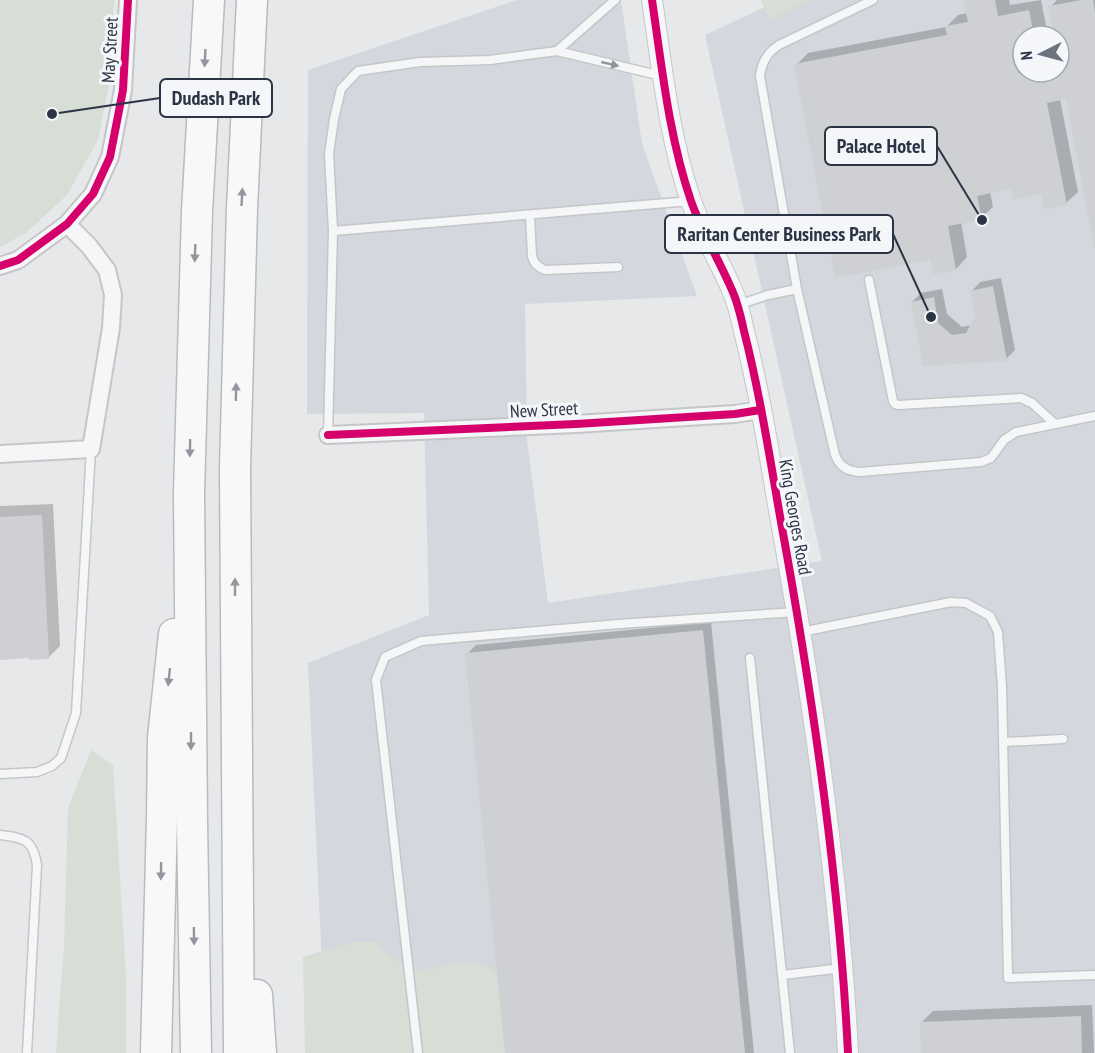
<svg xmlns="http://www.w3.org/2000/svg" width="1095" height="1053" viewBox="0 0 1095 1053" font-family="'PT Sans Narrow',sans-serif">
	<rect width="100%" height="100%" fill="#e6e8ea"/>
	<path fill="#d4d7dd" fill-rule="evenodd" d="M517,0H621L642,144L697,296L525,304L527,440L548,603L822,561L705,35L780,0H1095V1053H326L308,663L429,615L424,413L307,414L308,70ZM1023,36H1059V72H1023Z"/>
	<path fill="#d6ded6" d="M0,0H114L108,89L98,140L67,195L26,233L0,247Z
		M761,0H809L769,20Z
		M91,750L113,765L126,976V1053H56L64,946L68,808Z
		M352,942H375L395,959L413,970L435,968L461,961L487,966L520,992L580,1053H305L303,957Z"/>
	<path fill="#0003" d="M965,0H1009L1010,5L1041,0L1048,36H1023V72H1059V36H1055L1050,7L1057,0H1095V245L1067,97L1060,99L1078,192L1066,203L1043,193L1012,187L990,192L993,207L981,218L961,222L967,257L956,269L932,258L796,65L808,53L946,27L958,15L967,13Z
		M1001,278L1015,350L1006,359L924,365L912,302L921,293L942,289L947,314L962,327L971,325L976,316L972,291L980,282Z
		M53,504L60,646L48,658L30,657L0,658V506Z
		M711,622L754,1053H506L467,654L476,645Z
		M1092,1005L1094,1053H923L921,1023L933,1011Z"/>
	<path fill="#ced0d3" d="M963,0H995L998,16L1029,10L1034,36H1023V72H1059V36H1054L1048,6L1082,0H1093L1095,13V247H1094L1066,99L1047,103L1067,205L1044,209L1041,194L1013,200L1011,189L977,196L982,220L948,226L956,270L933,274L930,260L835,278L794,64L947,35L945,26L968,22Z
		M993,286L1007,361L923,366L911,302L934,297L938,323L952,335L966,333L975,316L970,291Z
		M42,515L49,659L29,660V658L0,660V517Z
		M703,630L745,1053H505L465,653Z
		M1081,1016L1082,1053H921L920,1022Z"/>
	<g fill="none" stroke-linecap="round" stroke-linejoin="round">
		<defs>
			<path id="service" d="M873,0L779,45C767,53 762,62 760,76L797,289L835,455C840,467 847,471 860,472L981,462L991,458L1004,440L1016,432L1095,416
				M557,51L615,0
				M530,215L532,256C534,264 538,267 545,270L618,267
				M333,231L329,154L334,119L341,89L358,71L420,62L490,60L557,51L662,76
				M869,280L893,401L895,404L898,405L1021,398L1032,403L1055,424
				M738,305L768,295L797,289
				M328,435L333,231L691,201
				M801,632L951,602L966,603L990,616L998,632L1002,687L1008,978L1095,975
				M750,658L790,1053
				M1004,742L1063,739
				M0,774L37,772L52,766L61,758L76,713L91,449
				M0,835C24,838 33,839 37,865L27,1053
				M783,975L842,968
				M418,1053L376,680L385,657L421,641L619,624L797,612"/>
			<path id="minor" d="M0,266L18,260L67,224L93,194L110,157L123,90L128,0
				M328,435L576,424L735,414L760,410
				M0,454L91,449L111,328L113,295L107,270L89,246L67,224"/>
			<path id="tertiary" d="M652,0C662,68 669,137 691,201C702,232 719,260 732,290C738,303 741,317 744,331C760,394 770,459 781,522C813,697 839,875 848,1053"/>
			<path id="motorway" d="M257,995L261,1053
				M156,1053L162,817L163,738L174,634
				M196,1053L192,822L189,493L197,212L209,0
				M239,1053L235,468L242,208L252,0"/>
		</defs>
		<use href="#service" stroke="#c4c6c8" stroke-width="11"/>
		<use href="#minor" stroke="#c4c6c8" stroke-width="20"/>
		<use href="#tertiary" stroke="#c4c6c8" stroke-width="22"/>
		<use href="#motorway" stroke="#b8bbbf" stroke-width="33"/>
		<use href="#service" stroke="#f5f6f7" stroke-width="8"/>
		<use href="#minor" stroke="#f5f6f7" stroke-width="16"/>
		<use href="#tertiary" stroke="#f5f6f7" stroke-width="20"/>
		<use href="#motorway" stroke="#f8f8f8" stroke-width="30"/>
		<defs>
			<path id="cycleway" d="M652,0C662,68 669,137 691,201C702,232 719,260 732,290C738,303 741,317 744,331C760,394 770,459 781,522C813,697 839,875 848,1053
				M0,266L18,260L67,224L93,194L110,157L123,90L128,0
				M328,435L576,424L735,414L760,410"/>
		</defs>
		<use href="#cycleway" stroke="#f4f6f9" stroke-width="11"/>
		<use href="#cycleway" stroke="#d6006c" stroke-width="8"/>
	</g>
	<defs><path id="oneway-solid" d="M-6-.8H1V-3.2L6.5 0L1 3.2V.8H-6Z" transform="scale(1.5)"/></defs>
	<g fill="#92969e">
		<use href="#oneway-solid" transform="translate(205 58) rotate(93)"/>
		<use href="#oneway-solid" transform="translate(242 197) rotate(-87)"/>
		<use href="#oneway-solid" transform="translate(195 253) rotate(92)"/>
		<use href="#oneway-solid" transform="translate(236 392) rotate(-89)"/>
		<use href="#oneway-solid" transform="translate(190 448) rotate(91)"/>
		<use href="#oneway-solid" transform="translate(235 587) rotate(-90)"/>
		<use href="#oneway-solid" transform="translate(169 677) rotate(96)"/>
		<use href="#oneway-solid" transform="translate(191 741) rotate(90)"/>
		<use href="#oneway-solid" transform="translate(161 871) rotate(91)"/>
		<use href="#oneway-solid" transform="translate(194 936) rotate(89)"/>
	</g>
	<use fill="#90959e" href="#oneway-solid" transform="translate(610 64) rotate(13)"/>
	<g text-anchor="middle" stroke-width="6" stroke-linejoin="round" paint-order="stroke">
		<g font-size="18" fill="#2b3445" stroke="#f4f6f9">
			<text transform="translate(110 50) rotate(-87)" y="6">May Street</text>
			<text transform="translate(544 410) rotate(-3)" y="6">New Street</text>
			<text transform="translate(795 517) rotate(80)" y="6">King Georges Road</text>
		</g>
	</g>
	<path fill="none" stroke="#2b3445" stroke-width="2" d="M52 114L160 98M982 220L937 146M931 317L893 234"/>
	<g fill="#2b3445" stroke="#f4f6f9" stroke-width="2">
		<circle cx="52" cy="114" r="6"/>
		<circle cx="982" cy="220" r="6"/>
		<circle cx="931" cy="317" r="6"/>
	</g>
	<g fill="#f4f6f9" stroke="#2b3445" stroke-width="2">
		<rect x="160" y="79" width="112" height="38" rx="6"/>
		<rect x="825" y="127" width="112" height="38" rx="6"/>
		<rect x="665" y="215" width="228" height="38" rx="6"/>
	</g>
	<g font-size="20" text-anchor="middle" font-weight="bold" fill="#2b3445">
		<text x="216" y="105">Dudash Park</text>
		<text x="881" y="153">Palace Hotel</text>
		<text x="779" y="241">Raritan Center Business Park</text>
	</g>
	<g transform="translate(1041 54) rotate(264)"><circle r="28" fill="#f4f6f9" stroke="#a4a8b1" stroke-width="1.5"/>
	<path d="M0-4.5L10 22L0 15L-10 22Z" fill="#6c737f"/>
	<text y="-9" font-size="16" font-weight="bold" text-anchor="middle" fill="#2b3445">N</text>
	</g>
</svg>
